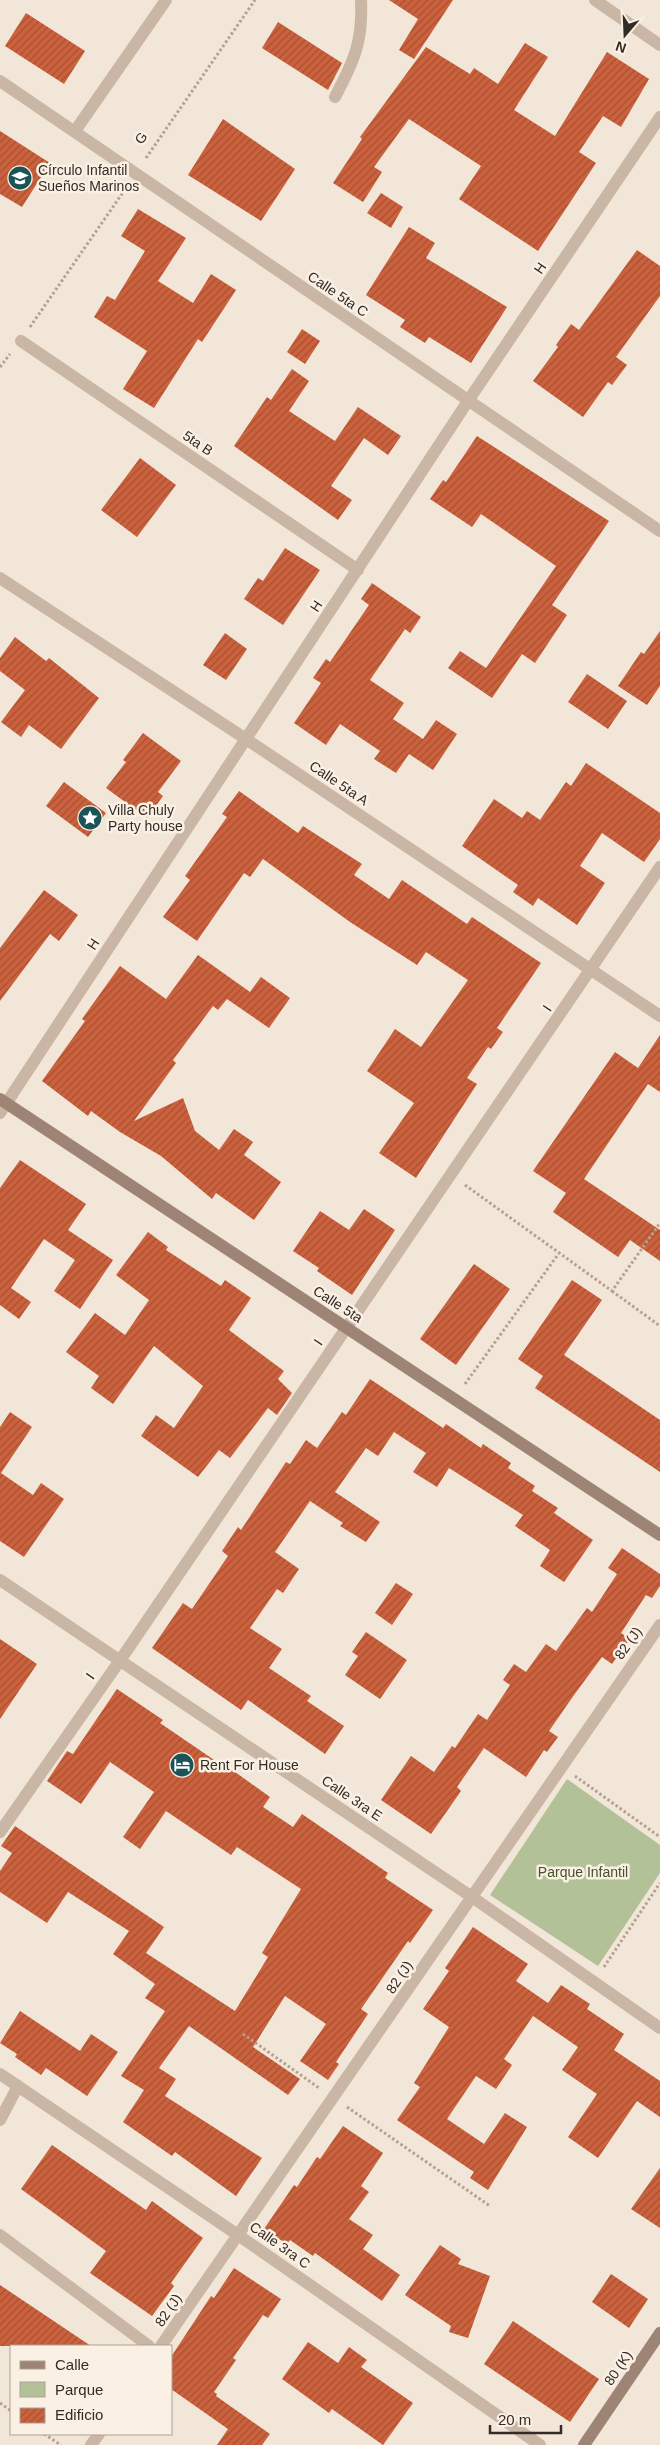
<svg xmlns="http://www.w3.org/2000/svg" width="660" height="2445" viewBox="0 0 660 2445" font-family="Helvetica,sans-serif">
	<defs>
		<pattern id="building-hatch" width="6" height="6" patternUnits="userSpaceOnUse" patternTransform="scale(1.25)"><rect width="6" height="6" fill="#cb613d"/><path d="M-1 1l2-2M0 6l6-6M5 7l2-2" fill="none" stroke="#a65033"/></pattern>
	</defs>
	<rect width="100%" height="100%" fill="#f2e6d8"/>
	<path fill="#b3c198" d="M567,1779L660,1845V1873L598,1966L490,1895Z"/>
	<path fill="url(#building-hatch)" d="M389,0H453L414,59L399,50L418,19Z
		M26,13L85,51L64,84L5,46Z
		M278,22L342,63L328,90L262,48Z
		M525,43L548,57L514,110L555,136L607,52L649,79L621,127L603,116L579,152L596,163L538,251L459,199L481,166L409,119L374,167L382,172L363,202L333,183L362,139L360,137L426,47L470,74L474,68L498,84Z
		M223,119L295,169L261,221L188,175Z
		M0,131L50,163L22,207L0,194Z
		M381,193L403,207L391,228L367,213Z
		M138,209L186,238L158,281L193,303L211,274L236,290L202,342L198,339L154,408L123,389L147,351L94,317L107,296L115,300L145,251L121,236Z
		M409,227L435,243L426,258L507,307L471,363L429,337L425,343L400,327L405,320L366,295Z
		M637,250L660,266V296L616,357L627,365L612,385L608,382L583,417L533,381L558,347L556,345L571,324L579,330Z
		M302,329L320,341L305,364L287,352Z
		M292,369L309,381L289,411L335,441L358,407L401,436L388,455L364,438L331,486L352,500L338,520L234,446L267,397L271,400Z
		M477,436L609,521L552,605L567,615L535,663L522,654L492,698L448,668L460,651L486,668L556,566L481,514L472,527L430,499L443,480L446,482Z
		M140,458L176,485L137,537L101,510Z
		M285,548L320,570L283,625L244,599L258,578L263,581Z
		M372,583L421,617L410,633L405,629L370,680L404,703L393,719L423,739L436,720L457,734L433,770L409,754L396,773L374,759L380,751L340,724L326,745L294,723L321,683L313,678L326,659L330,662L369,605L361,599Z
		M660,631V686L647,705L618,686L641,652L644,654Z
		M225,633L247,649L226,680L203,665Z
		M15,637L46,661L49,658L99,698L61,749L29,725L21,737L1,722L25,690L0,671V658Z
		M587,674L627,701L608,729L568,702Z
		M143,733L181,761L158,792L163,796L147,818L106,788L126,762L123,760Z
		M586,763L660,813V839L644,862L602,833L580,866L605,883L577,925L538,898L533,906L513,892L518,885L462,846L494,799L522,818L527,811L540,820L566,782L571,786Z
		M64,782L106,813L88,837L46,806Z
		M239,791L298,833L303,826L362,864L354,875L389,899L402,880L467,924L472,917L541,963L497,1028L503,1032L491,1049L488,1047L467,1078L477,1084L416,1178L379,1153L414,1103L367,1071L395,1029L421,1047L468,980L426,952L417,965L350,922L263,859L250,877L244,873L197,941L163,917L190,880L185,876L227,817L222,814Z
		M44,890L78,915L59,941L50,934L0,1001V948Z
		M198,955L250,992L261,977L290,998L269,1028L227,999L218,1010L213,1006L173,1060L176,1063L134,1121L183,1098L195,1131L219,1150L234,1129L253,1142L244,1155L281,1182L254,1220L216,1193L212,1199L161,1156L120,1132L91,1111L88,1116L42,1081L85,1021L82,1019L120,966L166,999Z
		M660,1035V1092L648,1084L584,1179L660,1230V1261L630,1240L618,1257L553,1212L566,1193L533,1171L615,1052L638,1068Z
		M20,1160L86,1204L68,1230L113,1260L80,1309L54,1291L75,1260L44,1239L11,1288L31,1302L19,1319L0,1305V1188Z
		M364,1209L395,1230L352,1295L317,1271L319,1268L293,1251L320,1211L349,1230Z
		M148,1232L168,1247L166,1250L221,1286L225,1280L251,1298L229,1330L284,1371L278,1379L292,1393L277,1415L268,1408L230,1458L219,1450L198,1477L141,1436L156,1415L174,1428L203,1386L154,1346L113,1404L91,1388L99,1376L66,1352L95,1313L125,1335L149,1300L116,1275Z
		M474,1264L510,1289L456,1365L420,1339Z
		M572,1280L602,1300L564,1355L660,1420V1472L535,1388L543,1376L518,1359Z
		M370,1379L443,1428L446,1424L481,1448L483,1444L511,1463L508,1468L535,1486L532,1491L558,1508L554,1513L593,1540L564,1582L540,1566L550,1550L515,1526L523,1515L449,1468L437,1487L413,1472L426,1453L394,1432L378,1456L366,1448L335,1492L380,1522L366,1542L340,1526L343,1523L310,1501L275,1552L299,1569L283,1593L277,1589L250,1628L282,1649L269,1668L311,1696L307,1701L344,1726L325,1754L248,1700L241,1710L152,1648L183,1603L192,1609L228,1556L222,1551L238,1527L241,1530L286,1462L290,1464L306,1440L317,1448L342,1412L346,1415Z
		M10,1412L32,1427L1,1473L33,1495L41,1483L64,1499L24,1557L0,1541V1427Z
		M622,1548L660,1574V1586L652,1598L646,1595L621,1633L630,1639L612,1664L602,1657L574,1695L549,1731L558,1737L547,1752L544,1750L526,1777L484,1748L457,1787L461,1791L431,1834L381,1800L411,1756L434,1772L452,1746L455,1748L478,1714L487,1720L510,1685L503,1680L514,1664L526,1672L546,1644L556,1651L587,1608L592,1612L617,1574L608,1568Z
		M396,1583L413,1594L392,1625L375,1613Z
		M366,1632L407,1660L380,1699L345,1675L358,1656L352,1652Z
		M0,1639L37,1664L0,1719Z
		M117,1689L163,1720L160,1723L220,1764L221,1762L270,1797L263,1807L293,1827L302,1814L388,1873L385,1878L433,1910L410,1943L408,1941L361,2009L368,2014L336,2062L339,2064L328,2080L300,2061L326,2024L285,1996L253,2047L300,2079L288,2095L189,2026L159,2068L176,2079L165,2096L262,2158L236,2196L175,2152L172,2156L123,2122L144,2090L121,2076L165,2011L145,1998L155,1984L113,1954L129,1931L68,1892L47,1923L0,1892V1871L12,1853L1,1846L15,1826L164,1927L146,1953L235,2011L268,1957L262,1953L301,1889L237,1847L231,1855L166,1811L140,1849L123,1837L154,1792L110,1762L81,1804L47,1781L67,1751L73,1754Z
		M473,1927L528,1964L516,1981L548,2003L561,1985L590,2004L587,2009L624,2034L614,2050L660,2081V2117L637,2101L598,2158L568,2137L597,2094L562,2070L578,2047L533,2016L504,2059L512,2065L496,2089L476,2076L447,2119L484,2144L505,2113L527,2127L488,2190L470,2178L474,2172L397,2120L420,2087L414,2083L449,2027L423,2009L449,1971L445,1968Z
		M20,2011L80,2051L91,2034L118,2052L87,2096L46,2068L41,2075L15,2057L17,2054L0,2043Z
		M343,2126L383,2153L361,2186L369,2192L349,2219L373,2235L363,2249L400,2275L382,2301L315,2253L313,2256L290,2240L287,2244L264,2229L294,2185L297,2187L317,2157L320,2159Z
		M52,2145L146,2210L152,2201L203,2238L171,2283L174,2286L152,2316L90,2273L106,2251L21,2189Z
		M660,2168V2228L631,2209Z
		M440,2245L461,2259L458,2264L490,2276L468,2338L449,2332L451,2326L405,2295Z
		M234,2268L281,2299L268,2318L263,2315L233,2358L236,2360L214,2392L217,2394L216,2396L270,2434L262,2445H217L228,2429L171,2389V2357L211,2296L214,2298Z
		M611,2274L648,2299L629,2328L592,2302Z
		M0,2285L91,2346H0Z
		M513,2321L599,2379L570,2422L484,2364Z
		M308,2342L338,2363L349,2347L367,2360L361,2367L413,2403L383,2445L332,2409L329,2413L282,2379Z"/>
	<g fill="none" stroke-linecap="round" stroke-linejoin="round">
		<path stroke="#b6a08e" stroke-width="3" stroke-dasharray="2.5 2.5" stroke-linecap="butt" d="M146,158L255,0
			M30,327L126,188
			M0,367L10,354
			M465,1185L612,1291L660,1223
			M612,1291L660,1326
			M465,1384L559,1253
			M575,1776L660,1837
			M604,1967L660,1883
			M243,2034L319,2088
			M347,2107L490,2206
			M0,2403L11,2411
			M44,2434L61,2445"/>
		<path stroke="#cab6a4" stroke-width="12" d="M335,97C354,61 363,42 361,0
			M0,2120L18,2086
			M0,2235L149,2346"/>
		<path stroke="#cab6a4" stroke-width="12" d="M595,0L660,45
			M0,81L660,531
			M75,131L166,0
			M21,341L358,570
			M0,578L246,739L660,1016
			M0,1113L468,401L660,117
			M0,1580L472,1897L660,2028
			M0,1832L121,1659L660,867
			M0,2074L238,2235L540,2445
			M161,2346L660,1625
			M91,2445L99,2434"/>
		<path stroke="#9e8475" stroke-width="12" d="M0,1099L660,1535
			M584,2445L660,2333"/>
	</g>
	<defs>
		<symbol id="school-disc" viewBox="-11 -11 22 22"><circle r="9.5" fill="#1a5358" stroke="#faf0e4"/><path d="M0-5L7-2L0 1L-7-2ZM-4 1L0 2.5L4 1V4Q0 6-4 4Z" fill="#fff"/></symbol>
		<symbol id="sight-disc" viewBox="-11 -11 22 22"><circle r="9.5" fill="#1a5358" stroke="#faf0e4"/><path d="M0-6L1.8-2.2L6-1.7L2.9 1.2L3.7 5.4L0 3.3L-3.7 5.4L-2.9 1.2L-6-1.7L-1.8-2.2Z" fill="#fff"/></symbol>
		<symbol id="hotel-disc" viewBox="-11 -11 22 22"><circle r="9.5" fill="#1a5358" stroke="#faf0e4"/><path d="M-6-4.5h1.5V1H6V5H4.5V3h-9V5H-6ZM-4 0a1.8 1.8 0 1 1 3.6 0ZM.5 0V-2.5h3Q6-2.5 6 0Z" fill="#fff"/></symbol>
	</defs>
	<g fill-rule="evenodd">
		<use href="#school-disc" x="6" y="164" width="28" height="28"/>
		<use href="#sight-disc" x="76" y="804" width="28" height="28"/>
		<use href="#hotel-disc" x="168" y="1751" width="28" height="28"/>
	</g>
	<g text-anchor="middle" stroke-width="5" stroke-linejoin="round" paint-order="stroke">
		<g font-size="14" fill="#352b26" stroke="#faf0e4">
			<text transform="translate(141 138) rotate(-56)" y="5">G</text>
			<text transform="translate(540 268) rotate(-56)" y="5">H</text>
			<text transform="translate(338 294) rotate(34)" y="5">Calle 5ta C</text>
			<text transform="translate(198 443) rotate(34)" y="5">5ta B</text>
			<text transform="translate(316 606) rotate(-57)" y="5">H</text>
			<text transform="translate(339 783) rotate(34)" y="5">Calle 5ta A</text>
			<text transform="translate(93 944) rotate(-57)" y="5">H</text>
			<text transform="translate(547 1008) rotate(-56)" y="5">I</text>
			<text transform="translate(338 1304) rotate(33)" y="5">Calle 5ta</text>
			<text transform="translate(318 1342) rotate(-56)" y="5">I</text>
			<text transform="translate(628 1643) rotate(-55)" y="5">82 (J)</text>
			<text transform="translate(90 1676) rotate(-55)" y="5">I</text>
			<text transform="translate(352 1798) rotate(34)" y="5">Calle 3ra E</text>
			<text transform="translate(399 1977) rotate(-56)" y="5">82 (J)</text>
			<text transform="translate(280 2245) rotate(35)" y="5">Calle 3ra C</text>
			<text transform="translate(168 2310) rotate(-56)" y="5">82 (J)</text>
			<text transform="translate(618 2368) rotate(-56)" y="5">80 (K)</text>
		</g>
		<g font-size="14" fill="#352b26" stroke="#faf0e4" text-anchor="start">
			<text x="38" y="175">Círculo Infantil<tspan x="38" dy="16">Sueños Marinos</tspan></text>
			<text x="108" y="815">Villa Chuly<tspan x="108" dy="16">Party house</tspan></text>
			<text x="200" y="1770">Rent For House</text>
		</g>
		<g font-size="14" fill="#445429" stroke="#faf0e4">
			<text x="583" y="1877">Parque Infantil</text>
		</g>
	</g>
	<rect x="10" y="2345" width="162" height="90" fill="#faf0e4" stroke="#aba198"/>
	<rect x="20" y="2361" width="25" height="8" fill="#9e8475" stroke="#aba198"/>
	<text x="55" y="2370" font-size="15" fill="#352b26">Calle</text>
	<rect x="20" y="2382" width="25" height="15" fill="#b3c198" stroke="#aba198"/>
	<text x="55" y="2395" font-size="15" fill="#352b26">Parque</text>
	<rect x="20" y="2408" width="25" height="15" fill="url(#building-hatch)" stroke="#aba198"/>
	<text x="55" y="2420" font-size="15" fill="#352b26">Edificio</text>
	<g transform="translate(625 35) rotate(199)" stroke="#faf0e4" stroke-width="4" paint-order="stroke">
	<path d="M0-4L9 19L0 12L-9 19Z" fill="#352b26"/>
	<text y="-8" font-size="14" font-weight="bold" text-anchor="middle" fill="#352b26">N</text>
	</g>
	<path d="M490 2425v8h71v-8" fill="none" stroke="#352b26" stroke-width="2.5"/>
	<text x="498" y="2425" font-size="15" fill="#352b26" stroke="#faf0e4" stroke-width="4" paint-order="stroke">20 m</text>
</svg>
